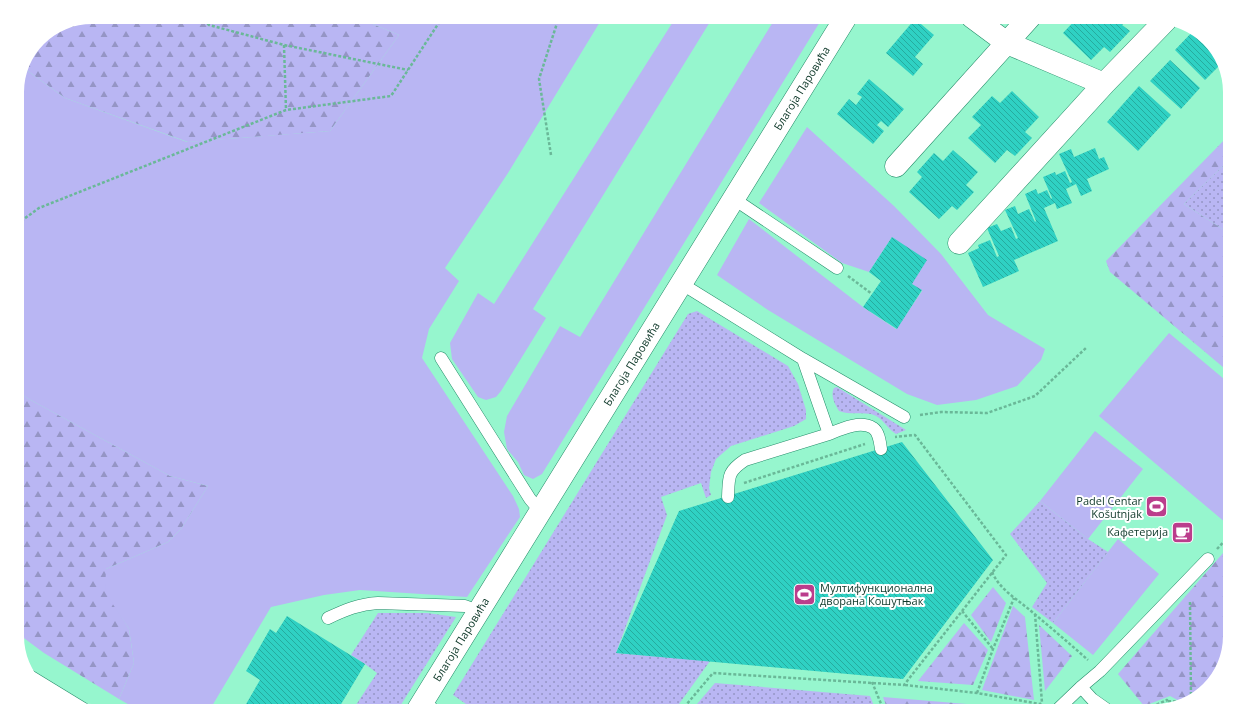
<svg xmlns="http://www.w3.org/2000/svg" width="1247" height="728" viewBox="0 0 1247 728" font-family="'Open Sans',sans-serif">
	<defs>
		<pattern id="grass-dots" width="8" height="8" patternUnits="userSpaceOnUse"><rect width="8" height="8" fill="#b9b6f3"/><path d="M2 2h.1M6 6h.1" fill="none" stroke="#9595c5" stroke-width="1.8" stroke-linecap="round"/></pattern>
		<pattern id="forest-firs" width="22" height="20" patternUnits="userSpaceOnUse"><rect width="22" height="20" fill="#b9b6f3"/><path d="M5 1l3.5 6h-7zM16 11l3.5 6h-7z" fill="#9595c5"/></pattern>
		<pattern id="building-back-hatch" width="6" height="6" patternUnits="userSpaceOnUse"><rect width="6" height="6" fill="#2fd1c3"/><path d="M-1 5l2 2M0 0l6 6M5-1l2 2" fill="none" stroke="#26ab9e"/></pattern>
	</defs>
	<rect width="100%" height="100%" fill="#96f6ce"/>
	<path fill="url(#grass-dots)" d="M1230,159V234L1184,204Z
		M697,311L788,366L798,384L806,410V419L794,426L731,446L716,459L711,472L709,488L711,495L706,498L701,483L661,497L667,515L616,653L710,661L674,711H476L453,695L688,314Z
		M837,387L906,430L896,434C886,428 883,417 871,414C860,412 850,415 839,411C835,404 830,396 834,388Z
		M1040,501L1088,539L1108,552L1053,623L1032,607L1047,583L1010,534Z
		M378,613H427L456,617L397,711H352L377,673L365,664L351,655Z
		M715,683L870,696L876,711H851L849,708L842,711H691Z"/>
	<path fill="url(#forest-firs)" d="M92,17H356L399,35L330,131L188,142L65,98L25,69L39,39L64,23Z
		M1230,134V159L1184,204L1230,234V373L1110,272L1106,261Z
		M17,390L27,398L170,476L208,486L181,529L168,542L106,569L115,606L129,629L134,663L119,699L44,653L17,633Z
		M1230,545V636L1220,674L1193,701L1183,703L1170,696L1144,706L1118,674Z
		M993,587L1006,603L991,642L971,615Z
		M1013,606L1025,617L1034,700L982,690Z
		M964,623L988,650L973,685L918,681Z
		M1039,625L1072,656L1045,691Z
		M883,697L1040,710L888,711Z"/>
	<path fill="#b9b6f3" d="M356,17H603L508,173L445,268L459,281L429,329L422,358L513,496L519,509L520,517L467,597L360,590L324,595L271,607L209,711H140L119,699L134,663L129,629L105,592L106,569L168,542L181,529L208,486L170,476L27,398L17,390V87L25,69L65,98L187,142L330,131L399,35Z
		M676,17H713L533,309L546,318L501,391L496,397L486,400L478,397L452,359L450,343L478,293L494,304Z
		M776,17H823L542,474L533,479L524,475L518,462L507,449L504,432L507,416L560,326L580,337Z
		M807,127L894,206L941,254L988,315L1045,349L1041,360L1017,386L976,400L937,405L907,394L768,310L717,275L749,219L863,307L896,329L922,291L912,284L892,237L869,272L842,263L759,203Z
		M1169,333L1230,384V519L1226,523L1099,416Z
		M1095,431L1143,469L1088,539L1040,501Z
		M1118,539L1159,574L1093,655L1053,623Z"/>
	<path fill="url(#building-back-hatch)" d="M1078,17H1130L1122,25L1130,31L1110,52L1104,47L1091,60L1063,33Z
		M915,19L934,35L915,57L923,64L913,76L886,53Z
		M1195,29L1220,54L1222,63L1205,80L1175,50Z
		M1170,60L1200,88L1181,109L1150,81Z
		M869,79L904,109L888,127L881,121L877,125L884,131L873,144L837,114L849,99L856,105L862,97L857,94Z
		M1139,86L1171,115L1138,151L1107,122Z
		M1012,91L1039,117L1025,132L1032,138L1015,156L1007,150L995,163L968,138L981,125L972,117L992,96L1000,103Z
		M1095,148L1099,159L1104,157L1109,169L1087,179L1092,191L1081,196L1076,184L1066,189L1072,203L1057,209L1055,203L1044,208L1058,241L1014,260L1019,271L983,287L968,253L979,248L978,245L990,240L997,257L999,256L987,228L997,224L1001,231L1011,227L1016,239L1018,238L1005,210L1015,206L1018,214L1029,209L1035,222L1036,221L1025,194L1036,189L1038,194L1047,190L1051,199L1052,198L1043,177L1055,172L1056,175L1065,171L1070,183L1072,182L1059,154L1071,149L1074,157Z
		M953,150L978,172L966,185L974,192L957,210L952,206L939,219L909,192L922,177L917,172L934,153L943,161Z
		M892,237L927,260L912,284L922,290L897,329L863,307L881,281L869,272Z
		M902,442L993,560L903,679L616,653L679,511Z
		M287,616L365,664L337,711H242L260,680L246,671L270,629L276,633Z
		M1165,705L1166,708L1155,711L1154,710Z"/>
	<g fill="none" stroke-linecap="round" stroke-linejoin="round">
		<defs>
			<path id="service" d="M734,199L837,268
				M682,284L803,359L904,417
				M441,358L530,499L541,512
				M803,359L829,434C841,429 860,420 873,428C879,432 880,442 881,449
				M728,497C729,477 727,472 745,460L829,434
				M328,618C345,610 359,604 378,603L465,606L473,609L478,612
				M30,676L84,709
				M1081,687L1092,699L1109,711
				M423,702L436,711
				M1056,711L1081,687L1100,671L1208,559"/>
			<path id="minor" d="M972,17L1007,43L1104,84
				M896,166L1030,17
				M959,243L1104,84L1166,20"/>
			<g id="secondary">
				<path id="s1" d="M417,711L846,17"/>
			</g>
		</defs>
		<use href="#service" stroke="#248c69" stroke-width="13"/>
		<use href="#minor" stroke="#248c69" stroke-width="23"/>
		<use href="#secondary" stroke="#248c69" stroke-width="23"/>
		<path stroke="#6ab898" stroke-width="2.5" stroke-dasharray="3 2" stroke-linecap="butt" d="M200,17L209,25L284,45L408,70
			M209,24L210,17
			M284,45L286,110
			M551,155L539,79L559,17
			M17,224L39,208L286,110L391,96L440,21L446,17
			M848,276L872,294
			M920,415L941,412L987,413L1035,396L1087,347
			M744,483L865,444
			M1217,549L1230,535
			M992,572C1000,590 1017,599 1031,611C1050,627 1069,643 1088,660
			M1190,602L1191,701
			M962,611L993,649
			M872,682L884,711
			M905,685L977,693L1040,704L1042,703L1035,614
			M977,693L993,649L1014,598
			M1168,701L1188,702
			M681,711L713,673L904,685L1006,555L915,435L895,437
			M1143,711L1167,700L1170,707"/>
		<use href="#service" stroke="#fff" stroke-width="12"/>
		<use href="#minor" stroke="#fff" stroke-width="22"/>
		<use href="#secondary" stroke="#fff" stroke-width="22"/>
	</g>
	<defs>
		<symbol id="stadium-square" viewBox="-11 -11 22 22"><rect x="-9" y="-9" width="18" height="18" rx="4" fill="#bb3d8c" stroke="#fff"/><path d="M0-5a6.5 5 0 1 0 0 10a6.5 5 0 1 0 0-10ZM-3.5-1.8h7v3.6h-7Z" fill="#fff"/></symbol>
		<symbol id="cafe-square" viewBox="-11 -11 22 22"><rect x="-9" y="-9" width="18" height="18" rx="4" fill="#bb3d8c" stroke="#fff"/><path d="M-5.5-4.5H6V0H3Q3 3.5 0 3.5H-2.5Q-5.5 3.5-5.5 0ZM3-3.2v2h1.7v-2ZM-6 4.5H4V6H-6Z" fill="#fff"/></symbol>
	</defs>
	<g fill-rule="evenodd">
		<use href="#stadium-square" x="1144" y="494" width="25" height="25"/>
		<use href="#cafe-square" x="1170" y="520" width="25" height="25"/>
		<use href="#stadium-square" x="792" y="582" width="25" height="25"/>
	</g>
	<g text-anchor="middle" stroke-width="4" stroke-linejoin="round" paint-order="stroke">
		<g font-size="11" fill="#0e3829" stroke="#fff">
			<text dy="4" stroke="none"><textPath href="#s1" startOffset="732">Благоја Паровића</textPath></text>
			<text dy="4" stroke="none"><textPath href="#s1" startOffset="408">Благоја Паровића</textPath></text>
			<text dy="4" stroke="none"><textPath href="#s1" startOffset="84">Благоја Паровића</textPath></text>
		</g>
		<g font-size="11" fill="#0e3829" stroke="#fff" text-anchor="end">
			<text x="1142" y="505">Padel Centar<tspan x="1142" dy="13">Košutnjak</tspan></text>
			<text x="1168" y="536">Кафетерија</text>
			<text x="820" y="592" text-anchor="start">Мултифункционална<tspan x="820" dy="13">дворана Кошутњак</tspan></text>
		</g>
	</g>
	<path d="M0 0H1247V728H0ZM92 24H1155A68 68 0 0 1 1223 92V636A68 68 0 0 1 1155 704H92A68 68 0 0 1 24 636V92A68 68 0 0 1 92 24Z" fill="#fff" fill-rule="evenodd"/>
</svg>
